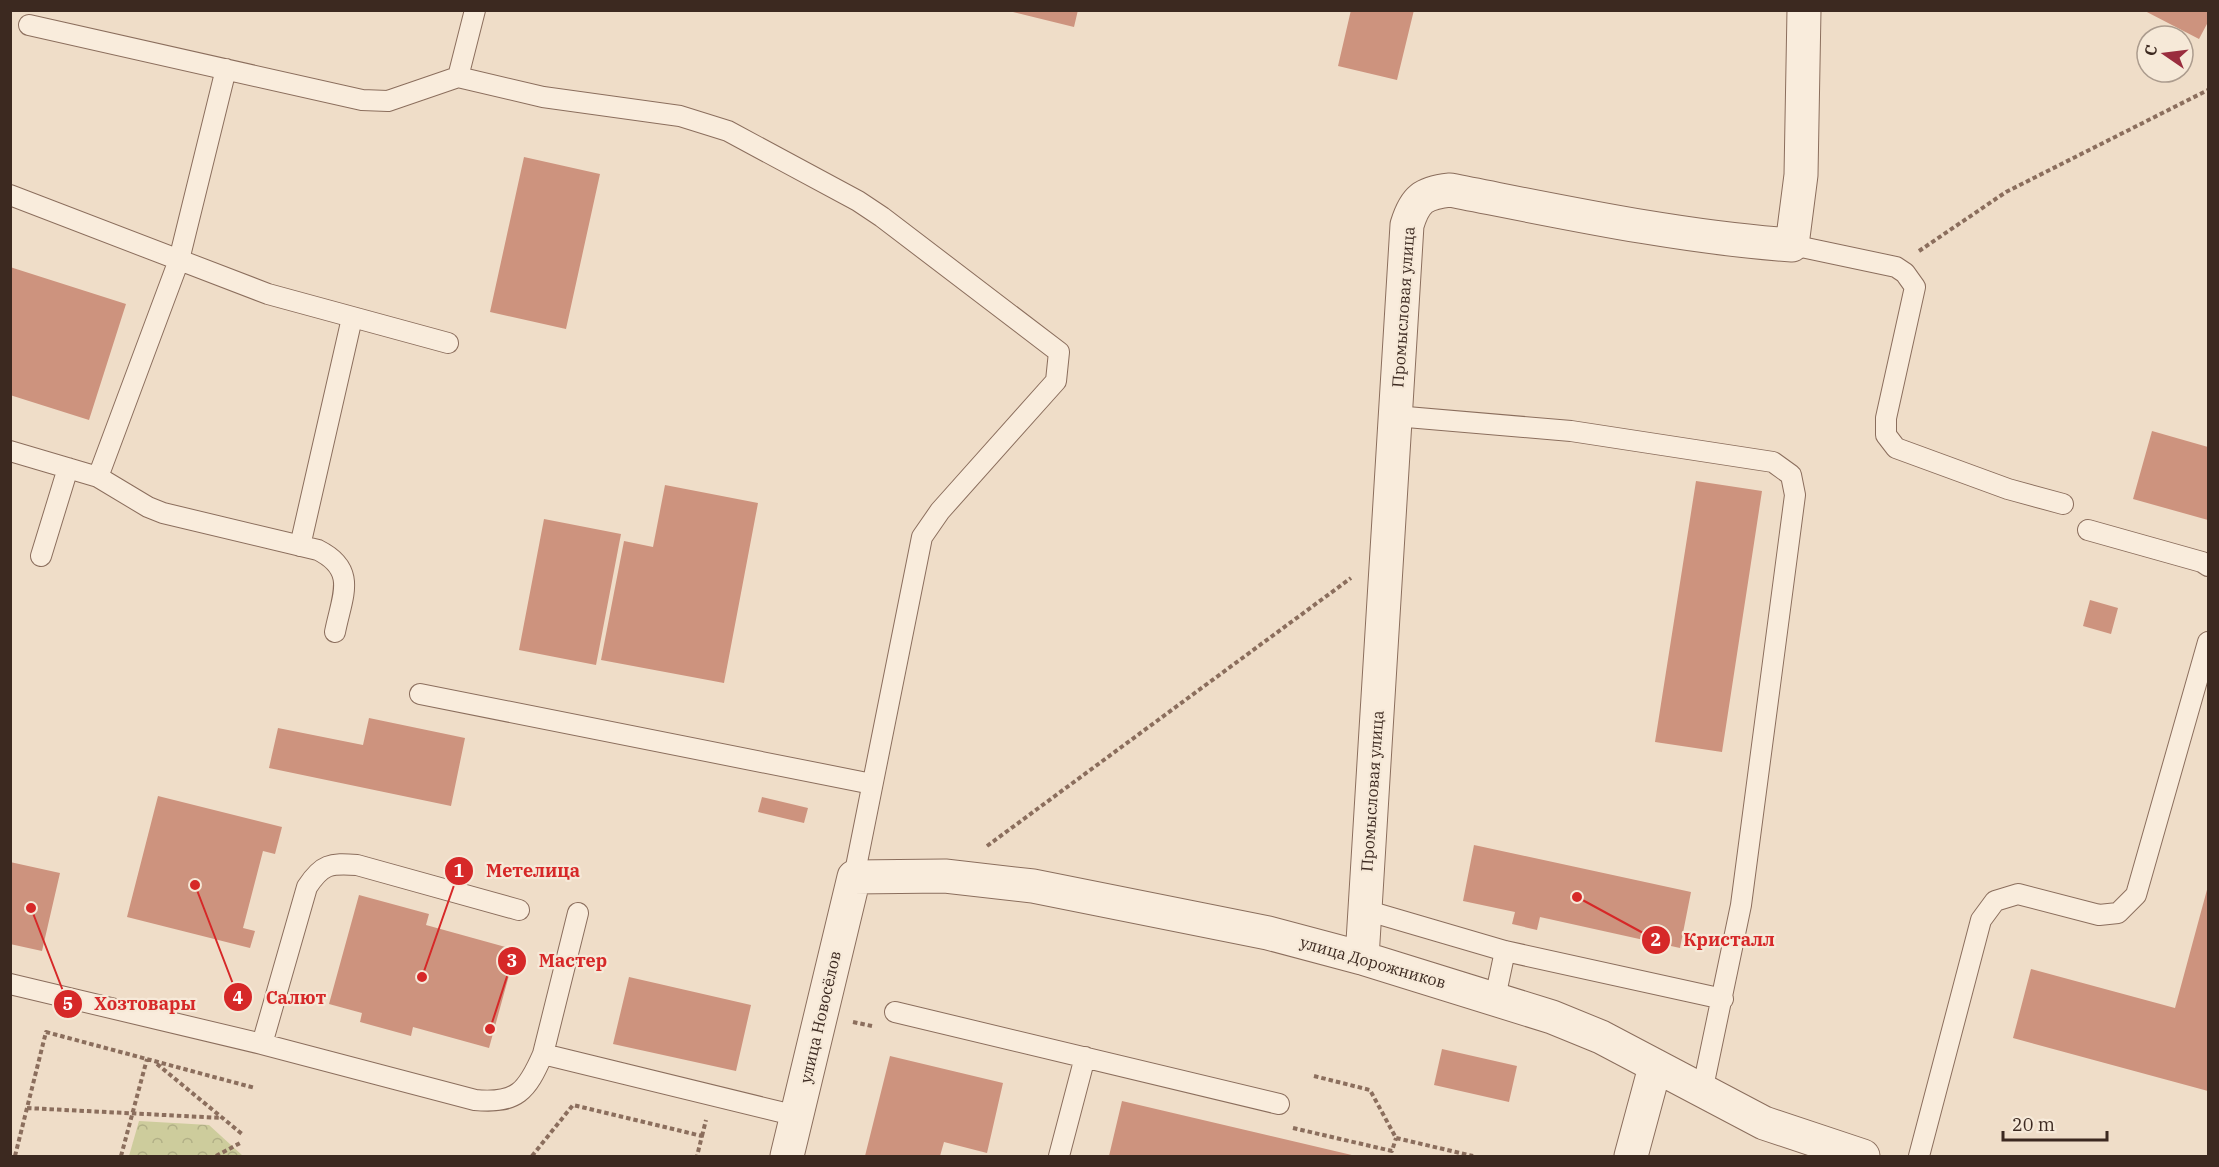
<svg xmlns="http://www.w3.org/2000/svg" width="2219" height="1167" viewBox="0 0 2219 1167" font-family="'IBM Plex Serif',serif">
	<defs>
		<pattern id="forest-crowns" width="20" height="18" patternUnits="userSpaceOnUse" patternTransform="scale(1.5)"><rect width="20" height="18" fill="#cdcc9c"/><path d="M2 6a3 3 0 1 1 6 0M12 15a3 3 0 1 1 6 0" fill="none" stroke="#b1af86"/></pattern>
	</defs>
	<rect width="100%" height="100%" fill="#efddc8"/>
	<path fill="url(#forest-crowns)" d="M139,1121L209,1125L243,1156H129Z"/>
	<path fill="#cd937e" d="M1005,10H1078L1074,27Z
		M1351,10H1414L1397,80L1338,66Z
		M2143,10H2208V22L2199,39Z
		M524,157L600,174L566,329L490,312Z
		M10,267L126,304L89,420L10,395Z
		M2152,431L2208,447V520L2133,499Z
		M1696,481L1762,491L1722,752L1655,742Z
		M665,485L758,503L724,683L601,660L624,541L653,547Z
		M544,519L621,534L596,665L519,650Z
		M2090,600L2118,608L2111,634L2083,626Z
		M369,718L465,738L451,806L269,768L278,728L363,745Z
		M158,796L282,827L275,854L263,851L243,928L255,931L250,948L127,917Z
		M762,797L808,808L804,823L758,812Z
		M1474,845L1691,892L1680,948L1540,917L1537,930L1512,924L1515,912L1463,901Z
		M10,862L60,873L42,951L10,944Z
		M2208,886V1091L2013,1038L2031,969L2175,1008Z
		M359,895L429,914L426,925L516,950L489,1048L413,1027L411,1036L360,1022L362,1013L329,1004Z
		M629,977L751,1005L736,1071L613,1044Z
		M1442,1049L1517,1066L1509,1102L1434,1085Z
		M890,1056L1003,1083L987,1153L944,1142L940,1156H865Z
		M1122,1101L1356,1156H1109Z"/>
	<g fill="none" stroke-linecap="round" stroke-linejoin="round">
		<defs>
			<path id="lane" d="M29,25L362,100L388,101L458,77L543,97L680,116L728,131L858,201L882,217L1059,352L1056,381L940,511L922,537L854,877
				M458,77L475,10
				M10,195L268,294L448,343
				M1792,245L1896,267L1905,273L1915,287L1886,418V435L1896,448L2008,489L2063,504
				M1395,416L1571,431L1773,462L1791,475L1795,495L1741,905L1702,1092
				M10,451L98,477L179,260L226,69
				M98,477L148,507L163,513L318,550C358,570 342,596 335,632
				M2088,530L2202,562L2208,566
				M300,546L352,318
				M41,556L68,468
				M420,694L872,784
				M1365,910L1505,951L1723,999
				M10,984L262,1044L475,1100C517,1104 527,1091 543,1054L797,1116
				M1495,998L1505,951
				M895,1012L1279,1104
				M262,1044L307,887C322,864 330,863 357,865L519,910
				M543,1054L578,913
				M1059,1156L1085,1057
				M1919,1156L1981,920L1995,901L2018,894L2099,915L2118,913L2136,895L2208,642"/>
			<path id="street" d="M1362,958L1407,225C1415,199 1423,193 1450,190C1563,212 1677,237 1792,245L1801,175L1804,10
				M787,1156L854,877L945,876L1033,886L1268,933L1362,958L1552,1017L1601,1037L1764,1123L1863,1156
				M1631,1156L1655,1067"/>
		</defs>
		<use href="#lane" stroke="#8b6e5d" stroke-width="22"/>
		<use href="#street" stroke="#8b6e5d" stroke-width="35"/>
		<path stroke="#8b6e5d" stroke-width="4" stroke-dasharray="4.5 3" stroke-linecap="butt" d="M1919,251L2006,192L2208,90
			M987,846L1351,578
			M853,1022L872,1026
			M157,1064L242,1134
			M1314,1076L1370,1090L1396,1138L1473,1156
			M27,1108L223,1118
			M1293,1128L1392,1151L1396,1138
			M702,1136L706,1120
			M15,1156L46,1032L255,1088
			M121,1156L147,1059
			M216,1156L242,1142
			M532,1156L573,1105L702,1136L697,1156"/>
		<use href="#lane" stroke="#f9ecdc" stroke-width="20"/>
		<use href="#street" stroke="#f9ecdc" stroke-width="33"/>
	</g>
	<g text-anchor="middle" stroke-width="4.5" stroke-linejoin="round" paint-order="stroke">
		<g font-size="16" fill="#3c2920" stroke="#f6e9d8">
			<text transform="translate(1403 307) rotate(-86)" y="6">Промысловая улица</text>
			<text transform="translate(1372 791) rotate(-86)" y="6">Промысловая улица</text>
			<text transform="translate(1373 962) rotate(16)" y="6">улица Дорожников</text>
			<text transform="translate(820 1017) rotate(-77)" y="6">улица Новосёлов</text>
		</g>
	</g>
	<path fill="none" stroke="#d62828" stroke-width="2" d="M422 977L459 871M1577 897L1656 940M490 1029L512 961M195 885L238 997M31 908L68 1004"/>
	<g fill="#d62828" stroke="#f6e9d8" stroke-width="2">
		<circle cx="422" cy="977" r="6"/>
		<circle cx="1577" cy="897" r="6"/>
		<circle cx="490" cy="1029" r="6"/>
		<circle cx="195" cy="885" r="6"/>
		<circle cx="31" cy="908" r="6"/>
		<circle cx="459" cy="871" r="15"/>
		<circle cx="1656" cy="940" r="15"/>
		<circle cx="512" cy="961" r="15"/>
		<circle cx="238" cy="997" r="15"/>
		<circle cx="68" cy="1004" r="15"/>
	</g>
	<g font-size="18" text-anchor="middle" font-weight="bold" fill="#fff">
		<text x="459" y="877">1</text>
		<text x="1656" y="946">2</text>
		<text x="512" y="967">3</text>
		<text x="238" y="1004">4</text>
		<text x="68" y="1010">5</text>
	</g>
	<g font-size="18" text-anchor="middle" font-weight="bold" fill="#d62828" stroke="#f6e9d8" stroke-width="4.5" stroke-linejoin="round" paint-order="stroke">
		<text x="533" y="877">Метелица</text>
		<text x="1729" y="946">Кристалл</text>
		<text x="573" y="967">Мастер</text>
		<text x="296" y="1004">Салют</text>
		<text x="145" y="1010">Хозтовары</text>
	</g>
	<rect width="2219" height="1167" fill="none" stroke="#3c2920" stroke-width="24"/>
	<g transform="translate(2165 54) rotate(284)"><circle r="28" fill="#f6e9d8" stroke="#ac9c8e" stroke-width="1.5"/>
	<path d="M0-4.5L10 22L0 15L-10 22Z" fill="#9a2d3e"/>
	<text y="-9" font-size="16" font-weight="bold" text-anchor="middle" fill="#3c2920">С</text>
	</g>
	<path d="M2003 1131v9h104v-9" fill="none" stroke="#3c2920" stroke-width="3"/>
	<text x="2012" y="1131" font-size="18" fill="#3c2920" stroke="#f6e9d8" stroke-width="4.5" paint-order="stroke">20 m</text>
</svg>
